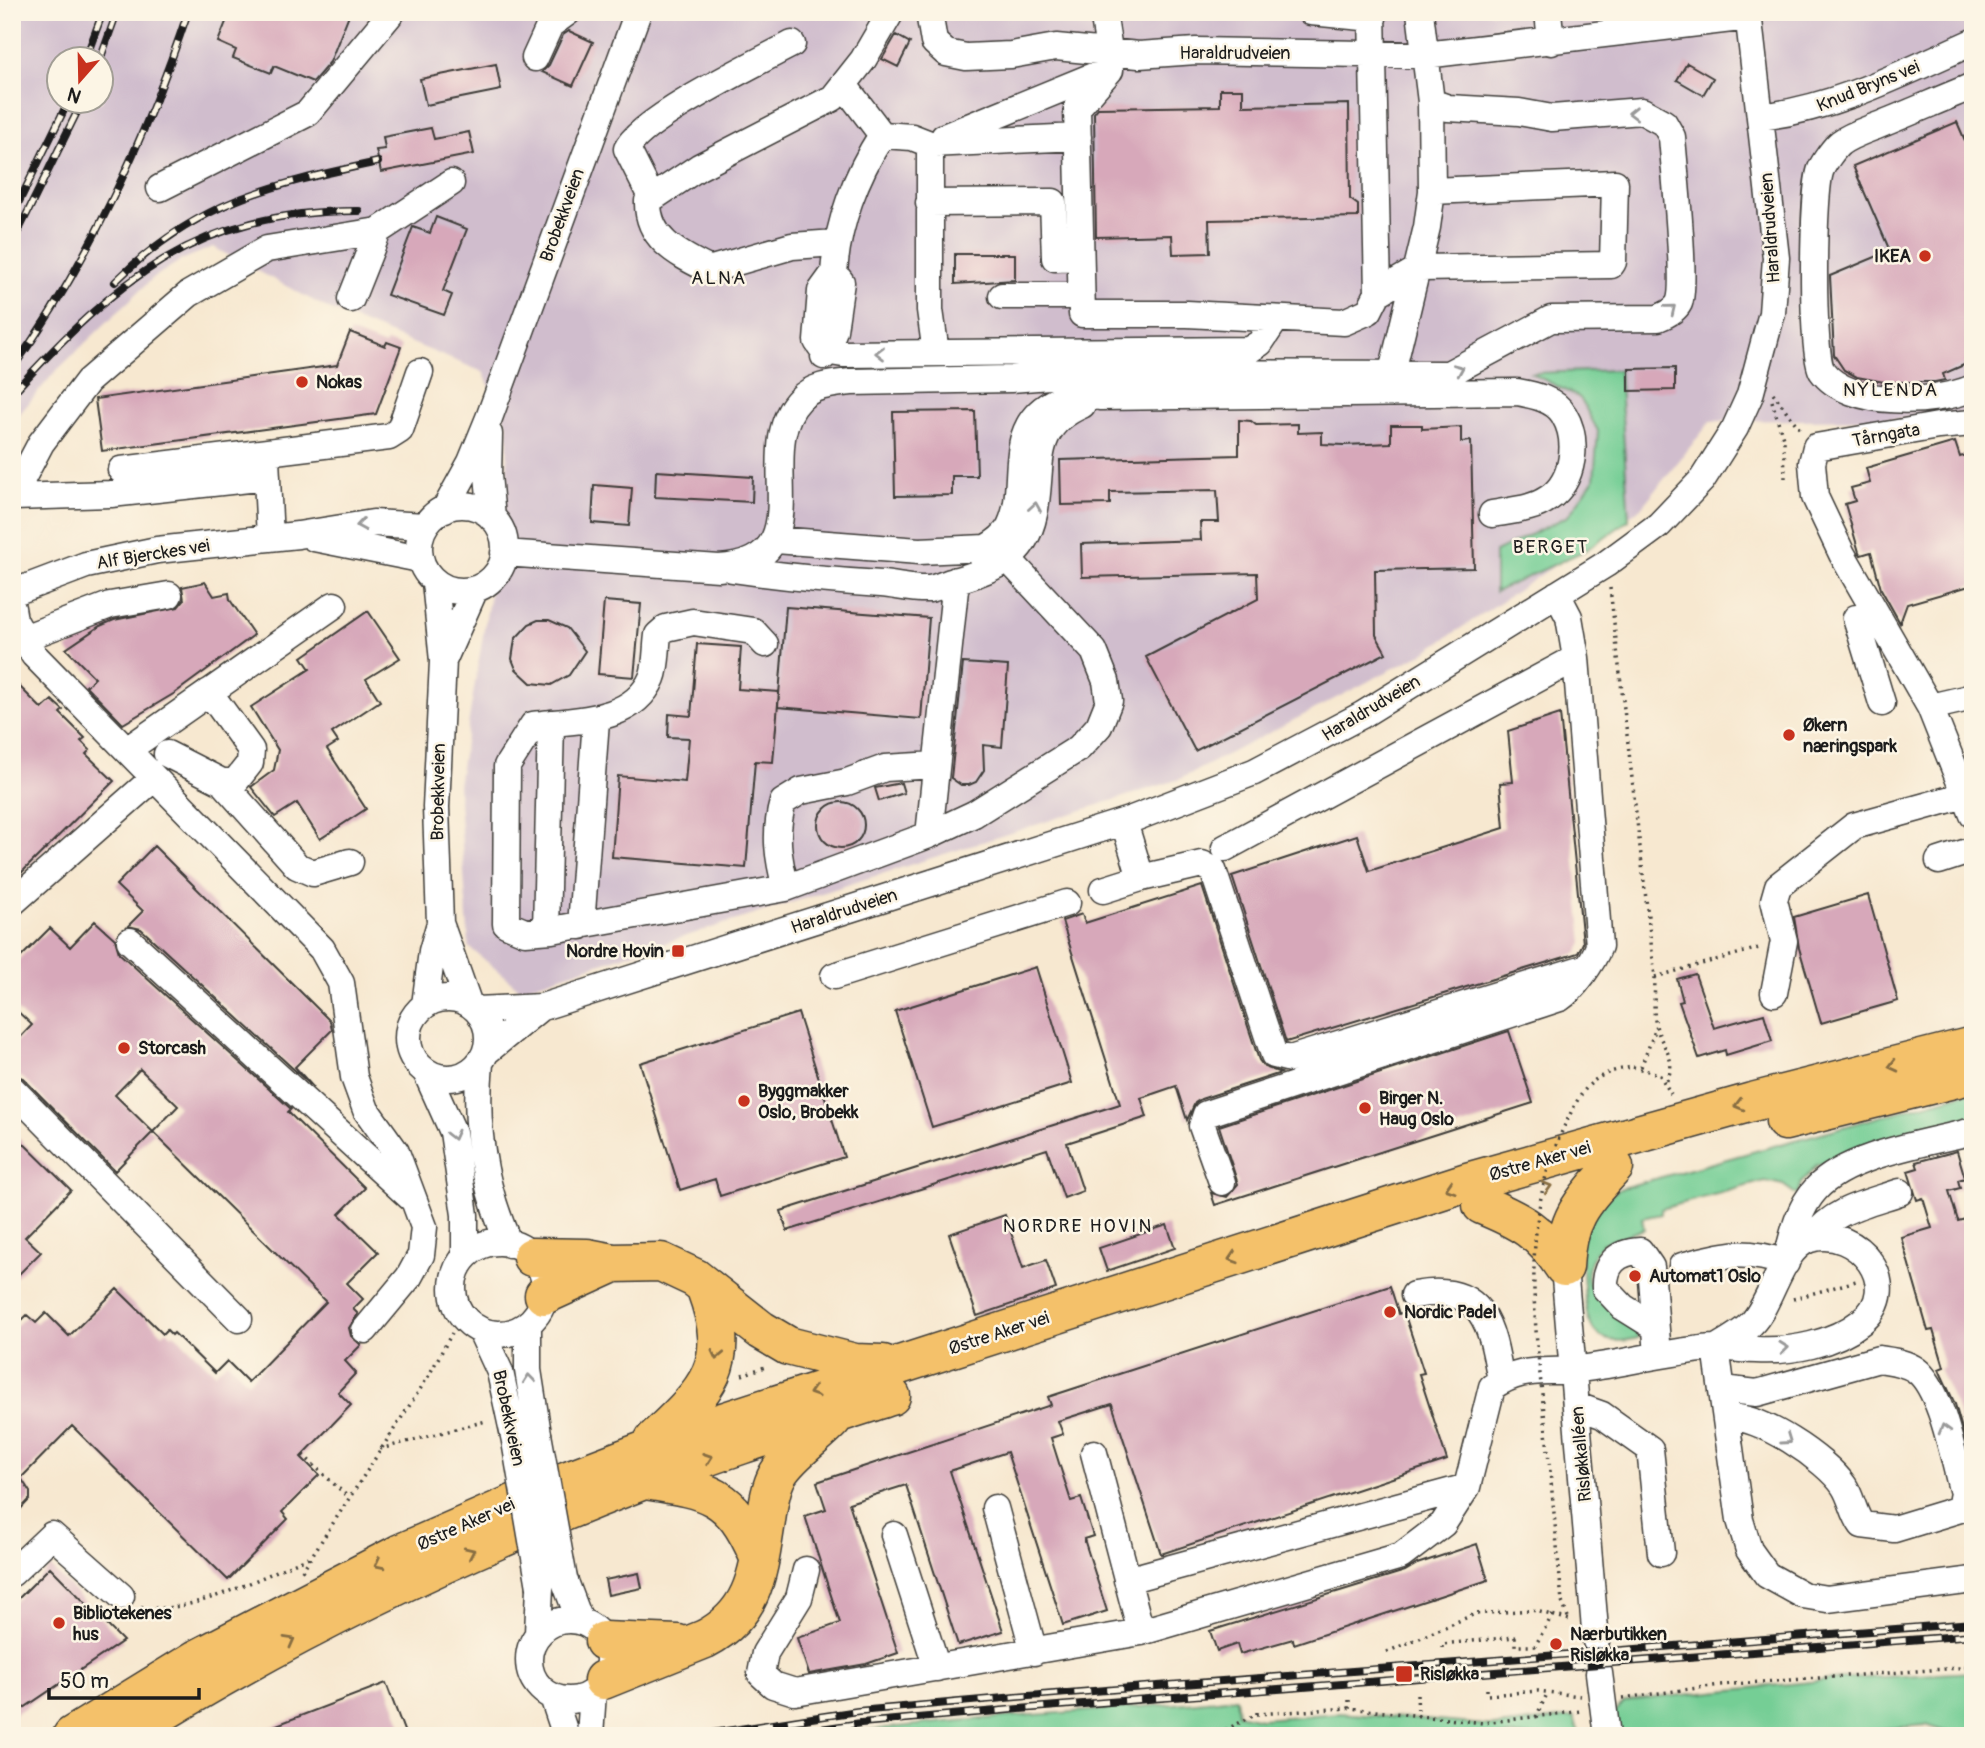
<svg xmlns="http://www.w3.org/2000/svg" width="1985" height="1748" viewBox="0 0 1985 1748" font-family="Pangolin,sans-serif">
	<rect width="100%" height="100%" fill="#fcf5e5"/>
	<filter id="ink" filterUnits="userSpaceOnUse"><feTurbulence type="fractalNoise" baseFrequency=".0143" numOctaves="2"/><feDisplacementMap in="SourceGraphic" scale="14" xChannelSelector="R" yChannelSelector="G"/><feConvolveMatrix kernelMatrix="1 2 1 2 8 2 1 2 1" color-interpolation-filters="sRGB"/></filter>
	<filter id="wash" filterUnits="userSpaceOnUse"><feTurbulence type="fractalNoise" baseFrequency=".00686" numOctaves="4" result="noise"/><feDisplacementMap in="SourceGraphic" scale="28" xChannelSelector="R" yChannelSelector="G"/><feGaussianBlur stdDeviation="1.57" result="paint"/><feColorMatrix in="noise" values="0 0 0 0 0 0 0 0 0 0 0 0 0 0 0 0 0 1.4 0 .05"/><feComposite in="paint" operator="in"/></filter>
	<g filter="url(#wash)">
		<rect width="100%" height="100%" fill="#f7e8d0"/>
		<path fill="#d0bdcd" fill-rule="evenodd" d="M12,12H1973V415L1966,418L1711,421L1640,509L1425,652L1180,779L520,989L469,947L458,785L507,492L508,426L483,372L331,310L213,247L181,260L153,278L54,373L12,423ZM60,60H102V102H60Z"/>
		<path fill="#74ce95" stroke="#487558" stroke-width="2" d="M1619,370L1629,520L1586,550L1495,592V552L1568,516L1594,479L1598,431L1580,398L1531,373Z
			M1973,1091V1120L1817,1165L1801,1183L1797,1195L1783,1185L1765,1181L1661,1209V1214L1642,1218L1644,1229L1601,1244C1557,1303 1637,1304 1638,1338C1584,1352 1586,1314 1583,1273C1582,1263 1578,1246 1582,1236C1589,1216 1602,1197 1622,1188Z
			M1973,1672V1736H1959L1926,1725L1807,1736H1619L1614,1714L1624,1703L1635,1700L1829,1680Z
			M1236,1698L1238,1714L1261,1719L1339,1713L1498,1726L1574,1717L1580,1736H827C962,1716 1100,1713 1236,1698Z"/>
		<g id="blocks">
			<path fill="#d7a8ba" fill-rule="evenodd" d="M230,12H350L330,62L313,82L274,66L271,73L233,58L236,50L218,42Z
				M569,31L593,42L573,86L542,72L549,65L563,35Z
				M896,35L910,43L898,67L882,59Z
				M1687,63L1713,78L1703,95L1677,80Z
				M496,64L501,90L426,105L420,79Z
				M1220,89H1243V106L1349,104L1350,199L1358,205V217L1209,220L1210,253L1173,254L1172,235L1096,237L1094,113L1098,108L1220,106Z
				M1957,122L1973,159V361L1943,374L1945,380L1935,382H1884L1857,377L1844,370L1834,355L1830,276L1890,251L1853,166Z
				M431,128L434,139L469,132L474,154L381,172L376,150L385,149L383,137Z
				M436,217L467,229L443,291L452,295L444,315L387,295L413,227L430,233Z
				M955,254H1015V280L955,284Z
				M350,332L385,346L387,342L401,347L376,414L102,451L95,399L337,365Z
				M1675,368V390L1629,391V369Z
				M975,411L977,476H952V495L895,496L893,412Z
				M1239,420L1251,421L1256,425L1298,424V433L1322,432V444L1344,445L1391,443V425H1422V429L1461,427V442L1471,441L1474,568L1375,570L1376,635L1386,653L1195,751L1146,657L1258,599L1257,573L1082,577L1081,544L1201,540L1200,522H1219L1217,490L1110,492V504L1061,505L1060,460L1239,455Z
				M1955,442L1960,457L1973,453V585L1907,604L1900,623L1881,589L1871,552L1861,555L1859,552L1845,504L1855,501L1851,488L1870,483L1866,468Z
				M656,471L753,477L752,502L655,497Z
				M594,485L632,488L629,526L592,523Z
				M205,582L214,596L229,593L230,600L254,635L175,693L123,724L86,686L95,678L66,649L100,626L114,620L178,607L184,600L182,587Z
				M604,601L641,604L634,677L598,674Z
				M786,607L929,618L921,719L778,707Z
				M368,611L400,658L366,679L380,701L332,733L338,742L327,749L366,809L320,839L297,803L275,817L251,787L274,770L278,750L251,707L310,669L302,657Z
				M538,620H549L567,628L585,651L569,675L551,685L531,683L516,669L512,659L515,639L529,624Z
				M697,644L741,647L738,689L779,692L773,762L755,761L746,868L612,857L618,776L685,782L689,738L668,737L669,714L691,716Z
				M963,663L1008,666L1002,747L983,745L984,770L976,782L969,785H961L951,778Z
				M12,679L42,709L52,700L63,710L60,713L85,738L81,741L90,750L86,754L114,781L12,882Z
				M1560,714L1583,943L1578,953L1286,1042L1232,876L1357,835L1369,871L1504,828L1500,783L1513,782L1508,731Z
				M901,783L904,793L879,801L875,788Z
				M818 825a23 23 0 1 1 46 0a23 23 0 1 1-46 0Z
				M154,846L330,1021L332,1030L295,1067L313,1087L141,929L128,926L143,911L116,885Z
				M1202,886L1259,1060L1264,1067L1281,1073L1201,1099L1195,1103L1187,1120L1176,1086L1141,1098L1147,1117L1067,1143L1083,1191L1064,1198L1047,1149L787,1231L781,1211L1120,1104L1062,921L1082,914L1085,923Z
				M1868,895L1898,1001L1821,1023L1799,948L1794,917Z
				M95,921L115,939L119,953L291,1109L288,1112L365,1188L339,1214L378,1252L347,1283L363,1299L353,1309L358,1314L349,1328L351,1336L361,1345L345,1361L356,1373L338,1392L351,1405L301,1457L319,1475L282,1512L288,1519L228,1580L72,1426L21,1478L30,1492V1499L12,1518V1330L27,1315L36,1323L46,1313L69,1336L117,1289L163,1334L167,1330L172,1335L174,1333L215,1373L227,1361L248,1382L326,1302L153,1132L115,1171L23,1078L12,1074V1046L32,1025L12,1006V966L50,928L70,947ZM140,1069L178,1106L153,1132L115,1095Z
				M1036,967L1072,1083L932,1127L895,1011Z
				M1695,974L1714,1028L1764,1014L1772,1041L1726,1055L1725,1050L1699,1058L1679,1002L1683,1001L1677,979Z
				M798,1013L844,1157L720,1196L715,1179L680,1190L640,1063Z
				M1509,1031L1533,1103L1215,1205L1211,1193L1227,1197L1238,1184L1219,1126Z
				M12,1132L71,1190L25,1237L41,1252L12,1281Z
				M1957,1151L1965,1178L1958,1180L1960,1188L1949,1191L1958,1221L1973,1217V1468L1955,1404L1942,1376L1939,1369L1944,1367L1933,1330L1928,1331L1901,1237L1932,1228L1923,1198L1917,1200L1908,1171L1918,1168L1916,1162Z
				M1005,1215L1023,1268L1046,1260L1056,1289L977,1316L949,1234Z
				M1167,1225L1175,1248L1107,1271L1099,1248Z
				M1390,1286L1399,1314L1404,1312L1424,1373L1419,1374L1447,1460L1161,1554L1112,1404L1058,1421L1063,1434L1051,1438L1071,1501L1081,1498L1093,1536L1084,1539L1107,1611L1063,1625L1007,1452L950,1471L1003,1631L958,1645L906,1485L849,1503L898,1653L866,1664L809,1674L797,1638L840,1623L805,1516L826,1509L817,1482L1051,1405L1048,1397Z
				M1477,1544L1488,1580L1294,1644L1293,1639L1240,1654L1237,1644L1217,1651L1210,1631L1405,1571L1417,1564Z
				M50,1567L123,1641L12,1716V1605Z
				M639,1573L642,1588L608,1595L605,1580Z
				M386,1683L406,1736H254L253,1734Z"/>
		</g>
	</g>
	<g filter="url(#ink)">
		<use href="#blocks" fill-opacity="0" stroke="#3d3b37" stroke-width="2"/>
		<g fill="none" stroke-linecap="round" stroke-linejoin="round">
			<defs>
				<path id="minor" d="M929,12L934,42L946,53L966,57L1011,55L1056,47L1139,55L1196,51L1425,55L1749,17
					M1103,12L1109,50
					M1311,12L1373,18
					M1548,12L1551,42
					M535,58L550,25L568,12
					M1110,70L1077,108L1082,314H1187L1344,322L1369,311L1378,293L1372,12
					M844,85L882,135L912,137L930,144L1078,137
					M1973,86C1943,98 1914,111 1884,123C1870,129 1852,134 1840,143C1834,148 1824,162 1821,169C1812,189 1811,354 1822,371C1848,408 1936,404 1973,388
					M1760,117C1837,108 1903,73 1973,42
					M944,137L1103,72
					M930,144V310L936,353
					M160,188L308,113L392,12
					M651,197L627,149C640,119 758,62 792,44
					M929,203L1053,202L1055,258L1080,257
					M836,243L792,246L712,269L706,268C676,253 647,238 648,201L699,167L833,98L863,60L891,12
					M834,273L821,291L817,341L824,351L843,354L1249,350L1260,343L1276,319
					M1378,293L1420,268L1611,265L1613,262L1615,183L1432,191
					M1002,296H1081
					M351,299L378,231
					M824,356L834,330L841,282L834,273C837,225 856,175 882,135
					M1392,372L1427,227L1432,191L1431,102
					M1973,423L1938,426L1816,447L1812,463L1815,497L1842,554L1930,707L1973,815
					M489,434L488,475L492,518
					M266,459L270,538
					M121,470L389,437L400,430L420,372
					M13,497L111,494L267,477
					M12,498L41,443L88,381L189,294L267,249L378,231L451,183
					M419 548a43 43 0 1 1 86 0a43 43 0 1 1-86 0Z
					M445,509L471,462L489,418L638,12
					M314,538L420,559
					M776,540L919,551L986,548C995,543 1005,536 1010,526C1029,487 1005,434 1047,406C1063,395 1082,394 1100,397L1517,392C1533,395 1555,399 1564,415C1579,440 1574,481 1549,498C1532,510 1512,510 1492,514
					M504,553L719,568C827,561 749,450 800,399C813,385 833,384 851,382L1011,379L1088,373L1448,374L1551,319L1658,318C1666,315 1675,311 1679,303C1687,286 1674,164 1672,137L1664,123L1642,111L1552,118L1519,112L1448,108L1431,102L1420,12
					M732,569C781,576 831,581 881,584C896,585 913,590 929,589C937,588 946,583 954,581C993,570 1025,558 1034,514C1044,468 1028,428 1082,405
					M435,582L443,661L436,807L440,923L468,1002
					M12,593L86,565L157,550L298,535L373,523L425,526
					M12,608L14,620L34,655L322,949L341,983L354,1077L366,1110L396,1152L424,1227L421,1255L409,1277L365,1330
					M1856,618L1882,703
					M24,638L110,605L169,595
					M765,644L753,631L693,622L666,628L658,635C656,649 657,666 652,678C633,723 573,720 533,725L507,766L506,924L525,932L552,930L786,888L929,835L974,814L1079,748L1099,726L1109,701L1106,681L1094,651L1008,559
					M443,661L475,589
					M1930,707L1973,697
					M127,750L334,605
					M167,754L222,782H235L250,763L251,750L209,692
					M222,782L297,866L313,873L350,862
					M1124,822L1141,878L1202,864L1213,870L1274,1055L1290,1059L1584,968
					M929,835L956,580
					M1225,848L1576,658
					M1939,861L1973,850
					M786,888C778,858 774,833 783,802L801,791L847,782L885,768L935,765
					M1103,890L1141,878
					M12,903L154,778
					M581,926L596,720
					M546,930L551,723
					M130,941L410,1197
					M834,976L1067,903
					M1774,993L1784,941L1774,900L1778,886L1854,826L1965,795
					M408 1038a40 40 0 1 1 80 0a40 40 0 1 1-80 0Z
					M425,1005L432,951L440,923
					M477,1010L542,1007L1132,819L1254,772L1362,715L1606,564L1659,525L1702,480L1735,428L1750,395L1772,313L1776,258L1748,12
					M486,1052L541,1007
					M480,1063C474,1126 483,1186 509,1244
					M426,1072L453,1132L465,1215V1256
					M12,1089L239,1319
					M1222,1182L1202,1126L1206,1114L1560,998C1574,989 1593,962 1599,946L1576,658L1569,617L1557,594
					M1813,1238C1833,1209 1868,1203 1900,1192
					M453 1288a46 46 0 1 1 92 0a46 46 0 1 1-92 0Z
					M1682,1266C1724,1255 1743,1248 1786,1263C1792,1238 1798,1208 1816,1189C1848,1154 1928,1143 1973,1131
					M1564,1267L1596,1641
					M1414,1295C1484,1282 1491,1324 1501,1381
					M528,1324V1370L538,1434
					M1655,1327L1623,1307L1605,1288C1604,1264 1617,1252 1640,1251L1651,1267L1658,1355
					M481,1331L500,1372L515,1441
					M1716,1348L1740,1520L1749,1550L1767,1575L1803,1595L1827,1599L1973,1580
					M1722,1389L1757,1393L1879,1359C1891,1361 1905,1362 1916,1370C1942,1389 1954,1462 1963,1493L1960,1509L1894,1529L1862,1525C1853,1513 1852,1498 1844,1486C1827,1460 1757,1412 1726,1418
					M1577,1406L1602,1415L1650,1449L1661,1553
					M1094,1453L1141,1632
					M995,1508L1034,1652
					M894,1535L937,1668
					M806,1570L799,1598L765,1653L761,1674L773,1685L795,1692L1141,1632L1401,1556L1443,1524L1467,1487L1492,1387C1521,1367 1539,1373 1572,1370C1620,1365 1666,1351 1714,1348C1727,1347 1742,1350 1756,1350C1791,1352 1833,1344 1861,1322C1906,1287 1857,1225 1810,1239C1780,1249 1773,1302 1751,1324C1741,1334 1728,1341 1716,1348
					M12,1573L52,1535L121,1596
					M564,1579L580,1621
					M1127,1580L1467,1487
					M529 1660a40 40 0 1 1 80 0a40 40 0 1 1-80 0Z
					M538,1633L540,1587
					M1599,1673L1607,1736
					M553,1697L566,1736
					M590,1736L593,1692"/>
				<path id="highway" d="M1785,1121L1973,1074
					M1482,1205C1521,1221 1541,1232 1564,1267
					M532,1257L587,1258L613,1263L661,1262L695,1278L761,1330L788,1346L855,1363L883,1364
					M1564,1267C1566,1218 1581,1203 1614,1167
					M544,1295L612,1264
					M654,1440C708,1389 734,1365 706,1289
					M645,1480C709,1490 731,1493 758,1555
					M604,1641L678,1644
					M603,1680L705,1639C755,1613 758,1572 766,1521C768,1506 770,1488 778,1474C790,1454 816,1437 832,1420
					M72,1736L197,1659L401,1553L568,1480L704,1428L1467,1182L1752,1102L1973,1046
					M124,1736C287,1633 462,1550 641,1481C723,1449 808,1423 891,1396"/>
			</defs>
			<use href="#minor" stroke="#3d3b37" stroke-width="29"/>
			<use href="#highway" stroke="#3d3b37" stroke-width="41"/>
			<path stroke="#3d3b37" stroke-width="3.5" stroke-dasharray="2 5" stroke-linecap="butt" d="M1773,393L1802,432
				M1772,401L1784,441L1785,478
				M1610,588L1655,977C1655,993 1652,1014 1657,1029C1664,1051 1678,1059 1666,1082
				M1655,977L1759,948
				M1633,1067L1659,1074L1671,1094
				M1641,1067L1656,1028
				M1793,1299L1856,1281
				M742,1375L768,1366
				M380,1449L486,1421
				M303,1455L349,1498
				M302,1571L428,1377L452,1333
				M141,1607C191,1616 262,1576 309,1557
				M1442,1648V1644L1515,1637V1646H1535L1553,1614
				M1387,1652L1475,1614L1532,1610L1571,1620
				M1487,1689V1695L1538,1691L1580,1696
				M1417,1694L1418,1716
				M1623,1698L1720,1685L1973,1667
				M1349,1700V1708
				M1257,1714V1707
				M1536,1717L1548,1692
				M1027,1736H1069
				M1110,1736L1201,1730L1212,1736
				M1213,1736L1257,1714L1349,1708L1483,1723L1582,1711
				M1575,1736L1585,1730"/>
			<use href="#minor" stroke="#fff" stroke-width="26"/>
			<use href="#highway" stroke="#f4c16a" stroke-width="38"/>
			<defs>
				<path id="rail" d="M85,60L103,12
					M100,60L117,12
					M12,216L68,102
					M12,244L82,102
					M115,282C197,201 270,185 378,162
					M12,369C88,265 147,134 188,12
					M12,394C116,280 197,210 359,211
					M693,1736L858,1711L1016,1697L1973,1623
					M774,1736L861,1723L1019,1709L1973,1635"/>
			</defs>
			<use href="#rail" stroke="#1c1c1c" stroke-width="8"/>
			<use href="#rail" stroke="#fcf5e5" stroke-width="5" stroke-dasharray="16" stroke-linecap="butt"/>
			<defs>
				<path id="minor-bridge" d="M538,1434L564,1579
					M515,1441L540,1587"/>
			</defs>
			<use href="#minor-bridge" stroke="#3d3b37" stroke-width="29" stroke-linecap="butt"/>
			<path stroke="#3d3b37" stroke-width="3.5" stroke-dasharray="2 5" stroke-linecap="butt" d="M1568,1617L1562,1602C1557,1545 1552,1489 1546,1432C1536,1330 1518,1226 1563,1129C1581,1091 1589,1073 1633,1067"/>
			<use href="#minor-bridge" stroke="#fff" stroke-width="26"/>
		</g>
		<defs><path id="oneway-chevron" d="M-2-3.5L2.5 0L-2 3.5" fill="none" stroke-width="1.6" stroke-linecap="round" stroke-linejoin="round" transform="scale(1.75)"/></defs>
		<g stroke="#999">
			<use href="#oneway-chevron" transform="translate(1633 113) rotate(179)"/>
			<use href="#oneway-chevron" transform="translate(1671 309) rotate(-39)"/>
			<use href="#oneway-chevron" transform="translate(880 353) rotate(180)"/>
			<use href="#oneway-chevron" transform="translate(1459 369) rotate(-23)"/>
			<use href="#oneway-chevron" transform="translate(1035 507) rotate(-81)"/>
			<use href="#oneway-chevron" transform="translate(361 525) rotate(171)"/>
			<use href="#oneway-chevron" transform="translate(453 1135) rotate(76)"/>
			<use href="#oneway-chevron" transform="translate(1784 1348) rotate(-6)"/>
			<use href="#oneway-chevron" transform="translate(529 1379) rotate(-96)"/>
			<use href="#oneway-chevron" transform="translate(1944 1429) rotate(-106)"/>
			<use href="#oneway-chevron" transform="translate(1787 1440) rotate(35)"/>
		</g>
		<g stroke="#886e43">
			<use href="#oneway-chevron" transform="translate(1893 1066) rotate(166)"/>
			<use href="#oneway-chevron" transform="translate(1739 1105) rotate(165)"/>
			<use href="#oneway-chevron" transform="translate(1547 1187) rotate(-16)"/>
			<use href="#oneway-chevron" transform="translate(1450 1188) rotate(162)"/>
			<use href="#oneway-chevron" transform="translate(1233 1258) rotate(162)"/>
			<use href="#oneway-chevron" transform="translate(717 1355) rotate(102)"/>
			<use href="#oneway-chevron" transform="translate(814 1392) rotate(162)"/>
			<use href="#oneway-chevron" transform="translate(708 1458) rotate(-19)"/>
			<use href="#oneway-chevron" transform="translate(470 1552) rotate(-25)"/>
			<use href="#oneway-chevron" transform="translate(379 1564) rotate(153)"/>
			<use href="#oneway-chevron" transform="translate(290 1641) rotate(-29)"/>
		</g>
	</g>
	<g fill="#c8321e" stroke="#fcf5e5" stroke-width="2.5">
		<circle cx="1925" cy="256" r="7"/>
		<circle cx="302" cy="382" r="7"/>
		<circle cx="1789" cy="735" r="7"/>
		<rect x="671" y="944" width="14" height="14" rx="3.5"/>
		<circle cx="124" cy="1048" r="7"/>
		<circle cx="744" cy="1101" r="7"/>
		<circle cx="1365" cy="1108" r="7"/>
		<circle cx="1635" cy="1276" r="7"/>
		<circle cx="1390" cy="1312" r="7"/>
		<circle cx="59" cy="1623" r="7"/>
		<circle cx="1556" cy="1644" r="7"/>
		<rect x="1395" y="1665" width="18" height="18" rx="3.5"/>
	</g>
	<g text-anchor="middle" stroke-width="5" stroke-linejoin="round" paint-order="stroke">
		<g font-size="18" fill="#1c1c1c" stroke="#fcf5e5">
			<text x="1235" y="59">Haraldrudveien</text>
			<text transform="translate(1868 86) rotate(-22)" y="6">Knud Bryns vei</text>
			<text transform="translate(562 215) rotate(-70)" y="6">Brobekkveien</text>
			<text transform="translate(1770 228) rotate(-94)" y="6">Haraldrudveien</text>
			<text transform="translate(1886 435) rotate(-10)" y="6">Tårngata</text>
			<text transform="translate(153 554) rotate(-9)" y="6">Alf Bjerckes vei</text>
			<text transform="translate(1371 708) rotate(-31)" y="6">Haraldrudveien</text>
			<text transform="translate(438 792) rotate(-89)" y="6">Brobekkveien</text>
			<text transform="translate(844 911) rotate(-18)" y="6">Haraldrudveien</text>
			<text transform="translate(1540 1161) rotate(-16)" y="6">Østre Aker vei</text>
			<text transform="translate(999 1333) rotate(-18)" y="6">Østre Aker vei</text>
			<text transform="translate(509 1418) rotate(78)" y="6">Brobekkveien</text>
			<text transform="translate(1581 1454) rotate(-95)" y="6">Risløkkalléen</text>
			<text transform="translate(466 1524) rotate(-24)" y="6">Østre Aker vei</text>
		</g>
		<g font-size="18" font-weight="bold" fill="#1c1c1c" stroke="#fcf5e5" text-anchor="start">
			<text x="1911" y="262" text-anchor="end">IKEA</text>
			<text x="316" y="388">Nokas</text>
			<text x="1803" y="731">Økern<tspan x="1803" dy="21">næringspark</tspan></text>
			<text x="664" y="957" text-anchor="end">Nordre Hovin</text>
			<text x="138" y="1054">Storcash</text>
			<text x="758" y="1097">Byggmakker<tspan x="758" dy="21">Oslo, Brobekk</tspan></text>
			<text x="1379" y="1104">Birger N.<tspan x="1379" dy="21">Haug Oslo</tspan></text>
			<text x="1649" y="1282">Automat1 Oslo</text>
			<text x="1404" y="1318">Nordic Padel</text>
			<text x="73" y="1619">Bibliotekenes<tspan x="73" dy="21">hus</tspan></text>
			<text x="1570" y="1640">Nærbutikken<tspan x="1570" dy="21">Risløkka</tspan></text>
			<text x="1420" y="1680">Risløkka</text>
		</g>
		<g font-size="19" letter-spacing="2" fill="#1c1c1c" stroke="#fcf5e5">
			<text x="719" y="284">ALNA</text>
			<text x="1891" y="396">NYLENDA</text>
			<text x="1551" y="553">BERGET</text>
			<text x="1078" y="1232">NORDRE HOVIN</text>
		</g>
	</g>
	<rect width="1985" height="1748" fill="none" stroke="#fcf5e5" stroke-width="42"/>
	<g transform="translate(80 80) rotate(200)"><circle r="33" fill="#fcf5e5" stroke="#a29e95" stroke-width="2"/>
	<path d="M0-5L12 26L0 18L-12 26Z" fill="#c8321e"/>
	<text y="-10" font-size="19" font-weight="bold" text-anchor="middle" fill="#1c1c1c">N</text>
	</g>
	<path d="M49 1688v10h150v-10" fill="none" stroke="#1c1c1c" stroke-width="3.5"/>
	<text x="60" y="1688" font-size="21" fill="#1c1c1c" stroke="#fcf5e5" stroke-width="5" paint-order="stroke">50 m</text>
</svg>
